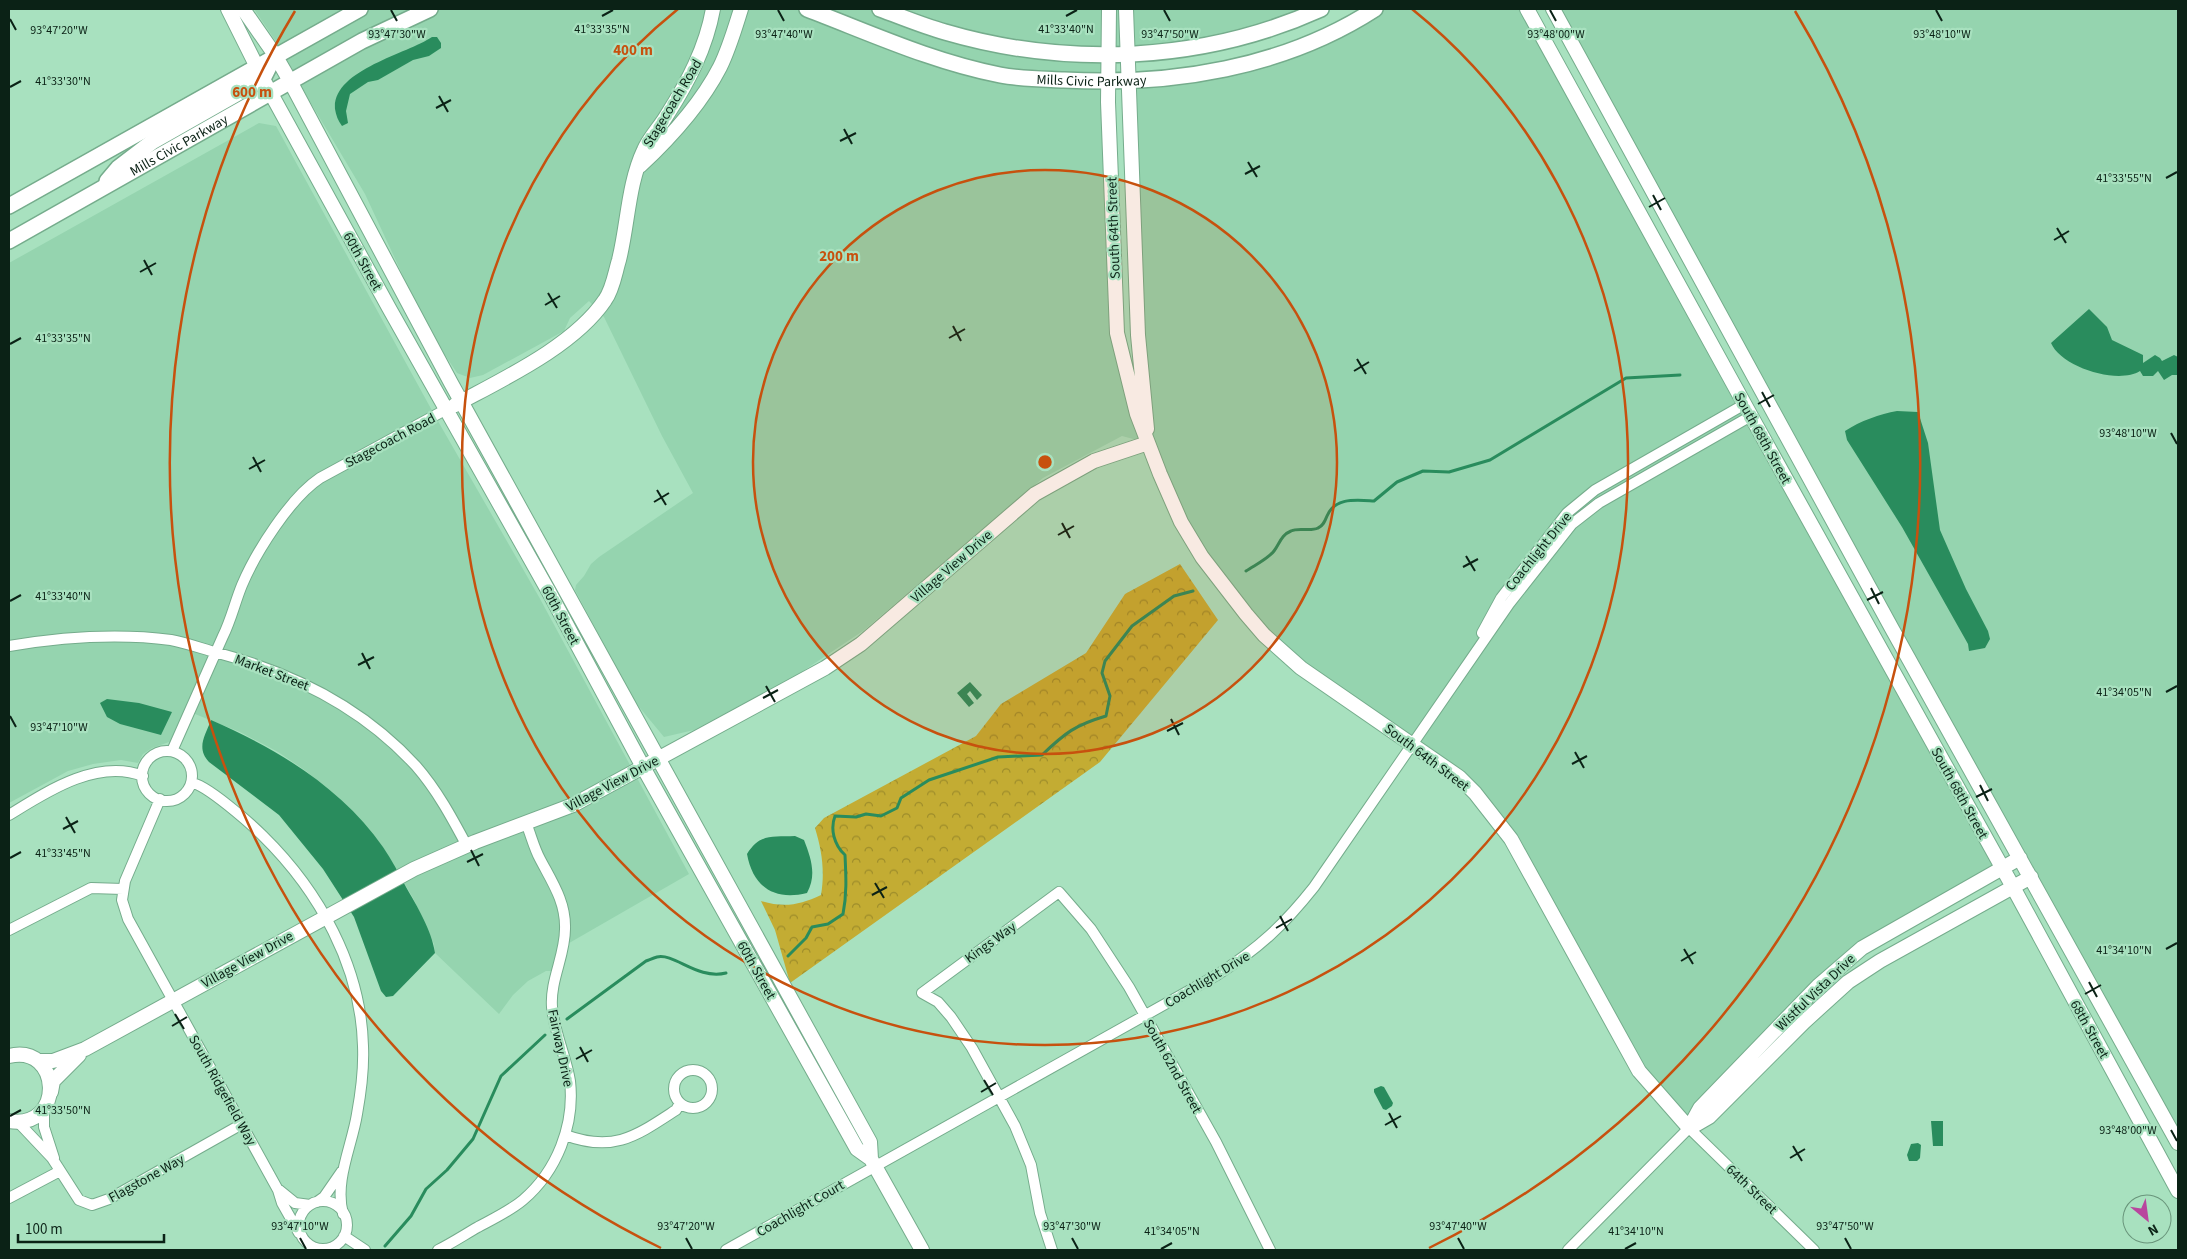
<svg xmlns="http://www.w3.org/2000/svg" width="2187" height="1259" viewBox="0 0 2187 1259" font-family="'Source Sans 3',sans-serif">
	<defs>
		<pattern id="park-crowns" width="20" height="18" patternUnits="userSpaceOnUse" patternTransform="scale(1.25)"><rect width="20" height="18" fill="#c3ac33"/><path d="M2 6a3 3 0 1 1 6 0M12 15a3 3 0 1 1 6 0" fill="none" stroke="#9d8c2a"/></pattern>
	</defs>
	<rect width="100%" height="100%" fill="#a8e1bf"/>
	<path fill="#95d4af" d="M254,9H1321L1271,29L1107,55L1117,333L1137,414L1128,80L1253,62L1375,9H1527L2002,867L1841,969L1689,1128L1661,1098L1475,793L1301,668L1202,557L1148,443L1122,436L1043,478L863,631L797,675L694,730L664,737L635,702L575,590L576,585L584,576L591,564L599,557L693,493L662,436L604,317L589,301L570,318L564,331L483,375L470,378L457,373L443,352L411,293L365,194L309,100L279,46Z
		M1553,9H2178V1143Z
		M259,123L276,126L435,416L539,597L689,874L564,946L556,971H546L528,981L513,995L499,1014L435,953L434,944L413,898L383,847L368,829L340,801L306,771L278,752L240,732L185,710L172,741L152,748L143,754L138,763L121,760L93,764L68,771L9,803V263Z"/>
	<path fill="url(#park-crowns)" d="M1180,564L1218,620L1100,762L790,983L775,930L761,901C784,908 800,905 821,895C825,871 822,851 815,828L824,818L976,736L1001,704L1086,653L1125,594Z"/>
	<path fill="#298c5d" d="M432,37H437L441,43V48L429,56L413,60L378,80L368,82L350,94L346,111L348,123L342,126C338,121 336,115 335,109C332,70 407,54 432,37Z
		M2089,309L2107,327L2112,340L2143,355V363L2155,355L2160,358L2162,361L2174,355L2178,357V375H2172L2164,380L2158,371L2153,376H2143L2140,371C2118,385 2061,367 2051,343Z
		M1897,411L1918,412L1928,443L1940,530L1966,589L1988,631L1990,639L1985,648L1969,651L1968,644L1902,527L1847,440L1845,431C1860,421 1880,414 1897,411Z
		M970,682L982,695L977,700L970,691L967,694L974,703L969,707L957,693Z
		M107,699L139,703L172,712L161,735L120,724L107,717L100,703Z
		M211,720C276,748 342,788 383,847C392,860 399,874 406,887C417,906 432,931 435,953L393,996L386,997L381,991L354,917L323,869L279,815L209,762C196,748 205,736 211,720Z
		M795,836L804,840C811,858 817,875 807,893C774,901 753,887 747,854C760,833 773,837 795,836Z
		M1381,1086L1384,1087L1393,1103L1392,1106L1386,1110L1383,1109L1374,1092V1089Z
		M1931,1121H1943V1146H1933Z
		M1918,1143L1921,1145L1920,1158L1917,1161H1909L1907,1155L1911,1144Z"/>
	<g fill="none" stroke-linecap="round" stroke-linejoin="round">
		<path stroke="#298c5d" stroke-width="3" d="M1246,571C1255,565 1268,559 1274,551C1280,543 1281,535 1291,531C1299,527 1310,532 1318,528C1323,526 1325,521 1327,516C1335,497 1356,500 1374,501L1397,482L1423,471L1449,472L1490,460L1626,378L1680,375
			M788,956L806,938L812,927L828,924L843,914C847,894 846,876 845,855C834,845 830,829 835,816L856,817L866,814L881,816L897,808L901,798L929,780L998,757L1042,755C1065,733 1075,725 1106,716L1110,696L1102,673L1105,661L1132,626L1174,596L1193,591
			M567,1019L646,961C649,960 653,958 657,957C675,953 697,980 726,973
			M385,1246L411,1216L426,1189L447,1170L473,1139L501,1076L545,1035"/>
		<defs>
			<path id="street" d="M1482,633L1501,598L1567,513L1595,490L1745,404
				M9,646C63,637 116,633 171,640C187,643 203,649 218,653C293,673 363,708 416,766C437,790 452,818 467,846
				M172,751C189,713 206,674 223,636C231,620 235,602 242,585C256,552 290,498 320,478L445,410
				M142 776a25 25 0 1 1 50 0a25 25 0 1 1-50 0Z
				M191,783C205,783 252,825 263,836C319,891 361,966 363,1046C364,1069 361,1092 357,1114C352,1146 334,1181 343,1214
				M160,799L125,881L122,900L128,919L278,1190L282,1203L299,1233
				M9,815C46,792 97,758 143,776
				M9,930L91,888L123,889
				M674 1089a19 19 0 1 1 38 0a19 19 0 1 1-38 0Z
				M44,1108V1127L54,1158
				M18,1122L52,1158L79,1200L92,1205L109,1199L242,1124
				M565,1135C614,1153 636,1136 676,1110L680,1103
				M279,1190L295,1203L310,1205
				M9,1198L60,1171
				M299 1225a24 24 0 1 1 48 0a24 24 0 1 1-48 0Z
				M317,1202L324,1197L342,1171
				M344,1236L365,1250
				M438,1250C452,1243 464,1235 478,1227C493,1219 510,1211 523,1200C557,1171 575,1125 570,1081C566,1056 554,1032 552,1007C550,980 565,956 565,929C566,902 552,882 540,859C534,848 531,835 526,823
				M726,1250L1217,975C1259,948 1283,926 1314,887L1509,604L1572,524L1599,503L1751,416
				M1052,1250L1040,1213L1031,1165L1015,1126L972,1048L951,1017L938,1002L922,993L1059,892L1091,929L1129,987L1216,1142L1270,1250
				M1568,1250L1689,1128L1814,1250"/>
			<path id="secondary" d="M228,9L263,79L389,308L549,592L643,767L857,1149L871,1159
				M243,9L275,55L290,81L451,383L870,1142L871,1159L922,1250
				M1109,9L1108,102L1117,333L1137,414L1160,474L1181,522L1202,557L1246,614L1264,635L1301,668L1459,777L1475,793L1511,839L1639,1071L1689,1128
				M1126,9L1138,335L1147,429
				M1527,9L1751,416L2013,887L2178,1191
				M1553,9L1891,627L2178,1143
				M640,166C670,138 701,104 720,67C729,49 735,28 741,9
				M455,405C503,379 574,346 605,300C613,289 615,273 619,260C628,224 628,184 644,150C649,138 660,127 667,115C688,82 706,48 713,9
				M9,1056C61,1043 66,1130 9,1121
				M38,1061H53L85,1049L414,869L475,842L573,805L825,668L861,644L1035,494L1094,461L1148,443
				M51,1092L53,1081L79,1055
				M1689,1128L1700,1108L1818,986L1862,948L2020,858
				M1690,1128L1709,1117L1804,1022L1848,982L1880,961L2031,877"/>
			<g id="primary">
				<path id="s1" d="M807,9C870,33 933,62 1000,75C1021,79 1042,79 1064,80C1171,86 1284,68 1375,9"/>
				<path d="M880,9C902,17 923,26 945,32C1068,68 1204,62 1321,9"/>
				<path d="M107,181L118,168L152,142L263,79L275,55"/>
				<path d="M9,206L360,9"/>
				<path id="s2" d="M9,241L362,41L430,9"/>
			</g>
		</defs>
		<use href="#street" stroke="#75ac8c" stroke-width="12"/>
		<use href="#secondary" stroke="#75ac8c" stroke-width="16"/>
		<use href="#primary" stroke="#75ac8c" stroke-width="18"/>
		<use href="#street" stroke="#fff" stroke-width="10"/>
		<use href="#secondary" stroke="#fff" stroke-width="14"/>
		<use href="#primary" stroke="#fff" stroke-width="15"/>
	</g>
	<path fill="none" stroke="#0b2216" stroke-width="2" d="M391,10L397,21M778,10L784,21M1164,10L1170,21M1550,10L1556,21M1936,10L1942,21M602,16L613,10M1066,16L1077,10M10,19L16,30M10,87L21,81M439,96L448,112M436,108L451,100M844,129L852,144M840,141L856,133M1248,162L1257,177M1245,174L1260,166M2166,178L2177,172M1653,195L1661,210M1649,207L1665,198M2057,228L2066,243M2054,240L2069,231M144,260L152,275M140,272L156,263M548,293L557,308M545,305L560,296M953,326L961,341M949,338L965,329M10,344L21,338M1357,359L1366,374M1354,371L1369,362M1762,392L1770,407M1758,404L1774,395M2171,433L2177,444M253,457L261,472M249,469L265,460M657,490L666,505M654,502L669,493M1062,523L1070,538M1058,535L1074,526M1466,556L1475,571M1463,567L1478,559M1871,588L1879,604M1867,600L1883,592M10,601L21,595M362,653L370,669M358,665L374,657M766,686L775,702M2166,692L2177,686M763,698L778,690M10,716L16,727M1171,719L1179,735M1167,731L1183,723M1575,752L1584,768M1572,764L1587,756M1980,785L1988,801M1976,797L1992,789M66,817L75,833M63,829L78,821M471,850L479,866M10,858L21,852M467,862L483,854M875,883L884,898M872,895L887,887M1280,916L1288,931M1276,928L1292,919M1684,949L1693,964M2166,949L2177,943M1681,961L1696,952M2089,982L2097,997M2085,994L2101,985M175,1014L184,1029M172,1026L187,1017M580,1047L588,1062M576,1059L592,1050M984,1080L993,1095M981,1092L996,1083M1389,1113L1397,1128M10,1116L21,1110M1385,1125L1401,1116M2171,1130L2177,1141M1793,1146L1802,1161M1790,1158L1805,1149M300,1238L306,1249M686,1238L692,1249M1072,1238L1078,1249M1458,1238L1464,1249M1845,1238L1851,1249M1161,1249L1172,1243M1625,1249L1636,1243"/>
	<circle cx="1045" cy="462" r="292" fill="#c7510e" fill-opacity=".12"/>
	<g fill="none" stroke="#c7510e" stroke-width="2.5">
		<circle cx="1045" cy="462" r="292"/>
		<path d="M1412 9A583 583 0 1 1 678 9"/>
		<path d="M661 1248A875 875 0 0 1 295 11M1795 11A875 875 0 0 1 1429 1248"/>
	</g>
	<g text-anchor="middle" stroke-width="4.5" stroke-linejoin="round" paint-order="stroke">
		<g font-size="14" fill="#0b2216" stroke="#a8e1bf">
			<text dy="5" stroke="none"><textPath href="#s1" startOffset="296">Mills Civic Parkway</textPath></text>
			<text transform="translate(672 103) rotate(-59)" y="5">Stagecoach Road</text>
			<text dy="5" stroke="none"><textPath href="#s2" startOffset="195">Mills Civic Parkway</textPath></text>
			<text transform="translate(1113 228) rotate(-92)" y="5">South 64th Street</text>
			<text transform="translate(363 261) rotate(61)" y="5">60th Street</text>
			<text transform="translate(1763 438) rotate(61)" y="5">South 68th Street</text>
			<text transform="translate(390 440) rotate(-28)" y="5">Stagecoach Road</text>
			<text transform="translate(1538 551) rotate(-51)" y="5">Coachlight Drive</text>
			<text transform="translate(951 566) rotate(-41)" y="5">Village View Drive</text>
			<text transform="translate(561 615) rotate(62)" y="5">60th Street</text>
			<text transform="translate(272 672) rotate(21)" y="5">Market Street</text>
			<text transform="translate(1427 757) rotate(37)" y="5">South 64th Street</text>
			<text transform="translate(612 783) rotate(-28)" y="5">Village View Drive</text>
			<text transform="translate(1960 793) rotate(61)" y="5">South 68th Street</text>
			<text transform="translate(990 942) rotate(-36)" y="5">Kings Way</text>
			<text transform="translate(247 959) rotate(-29)" y="5">Village View Drive</text>
			<text transform="translate(757 970) rotate(61)" y="5">60th Street</text>
			<text transform="translate(1207 979) rotate(-31)" y="5">Coachlight Drive</text>
			<text transform="translate(1815 992) rotate(-44)" y="5">Wistful Vista Drive</text>
			<text transform="translate(2090 1029) rotate(61)" y="5">68th Street</text>
			<text transform="translate(561 1048) rotate(78)" y="5">Fairway Drive</text>
			<text transform="translate(1173 1066) rotate(61)" y="5">South 62nd Street</text>
			<text transform="translate(223 1090) rotate(61)" y="5">South Ridgefield Way</text>
			<text transform="translate(146 1178) rotate(-29)" y="5">Flagstone Way</text>
			<text transform="translate(1752 1189) rotate(44)" y="5">64th Street</text>
			<text transform="translate(800 1208) rotate(-30)" y="5">Coachlight Court</text>
		</g>
	</g>
	<g font-size="12" text-anchor="middle" fill="#0b2216" stroke="#a8e1bf" stroke-width="4.5" stroke-linejoin="round" paint-order="stroke">
		<text x="602" y="33">41°33'35"N</text>
		<text x="1066" y="33">41°33'40"N</text>
		<text x="59" y="34">93°47'20"W</text>
		<text x="397" y="38">93°47'30"W</text>
		<text x="784" y="38">93°47'40"W</text>
		<text x="1170" y="38">93°47'50"W</text>
		<text x="1556" y="38">93°48'00"W</text>
		<text x="1942" y="38">93°48'10"W</text>
		<text x="63" y="85">41°33'30"N</text>
		<text x="2124" y="182">41°33'55"N</text>
		<text x="63" y="342">41°33'35"N</text>
		<text x="2128" y="437">93°48'10"W</text>
		<text x="63" y="600">41°33'40"N</text>
		<text x="2124" y="696">41°34'05"N</text>
		<text x="59" y="731">93°47'10"W</text>
		<text x="63" y="857">41°33'45"N</text>
		<text x="2124" y="954">41°34'10"N</text>
		<text x="63" y="1114">41°33'50"N</text>
		<text x="2128" y="1134">93°48'00"W</text>
		<text x="300" y="1230">93°47'10"W</text>
		<text x="686" y="1230">93°47'20"W</text>
		<text x="1072" y="1230">93°47'30"W</text>
		<text x="1458" y="1230">93°47'40"W</text>
		<text x="1845" y="1230">93°47'50"W</text>
		<text x="1172" y="1235">41°34'05"N</text>
		<text x="1636" y="1235">41°34'10"N</text>
	</g>
	<circle cx="1045" cy="462" r="8" fill="#c7510e" stroke="#a8e1bf" stroke-width="2.5"/>
	<g font-size="15" text-anchor="middle" font-weight="bold" fill="#c7510e" stroke="#a8e1bf" stroke-width="4.5" stroke-linejoin="round" paint-order="stroke">
		<text x="633" y="55">400 m</text>
		<text x="252" y="97">600 m</text>
		<text x="839" y="261">200 m</text>
	</g>
	<rect width="2187" height="1259" fill="none" stroke="#0b2216" stroke-width="20"/>
	<g transform="translate(2147 1219) rotate(151)"><circle r="24" fill="#a8e1bf" stroke="#69957b"/>
	<path d="M0-4L9 19L0 12L-9 19Z" fill="#b9459e"/>
	<text y="-8" font-size="14" font-weight="bold" text-anchor="middle" fill="#0b2216">N</text>
	</g>
	<path d="M18 1234v8h146v-8" fill="none" stroke="#0b2216" stroke-width="2.5"/>
	<text x="25" y="1234" font-size="15" fill="#0b2216" stroke="#a8e1bf" stroke-width="4" paint-order="stroke">100 m</text>
</svg>
